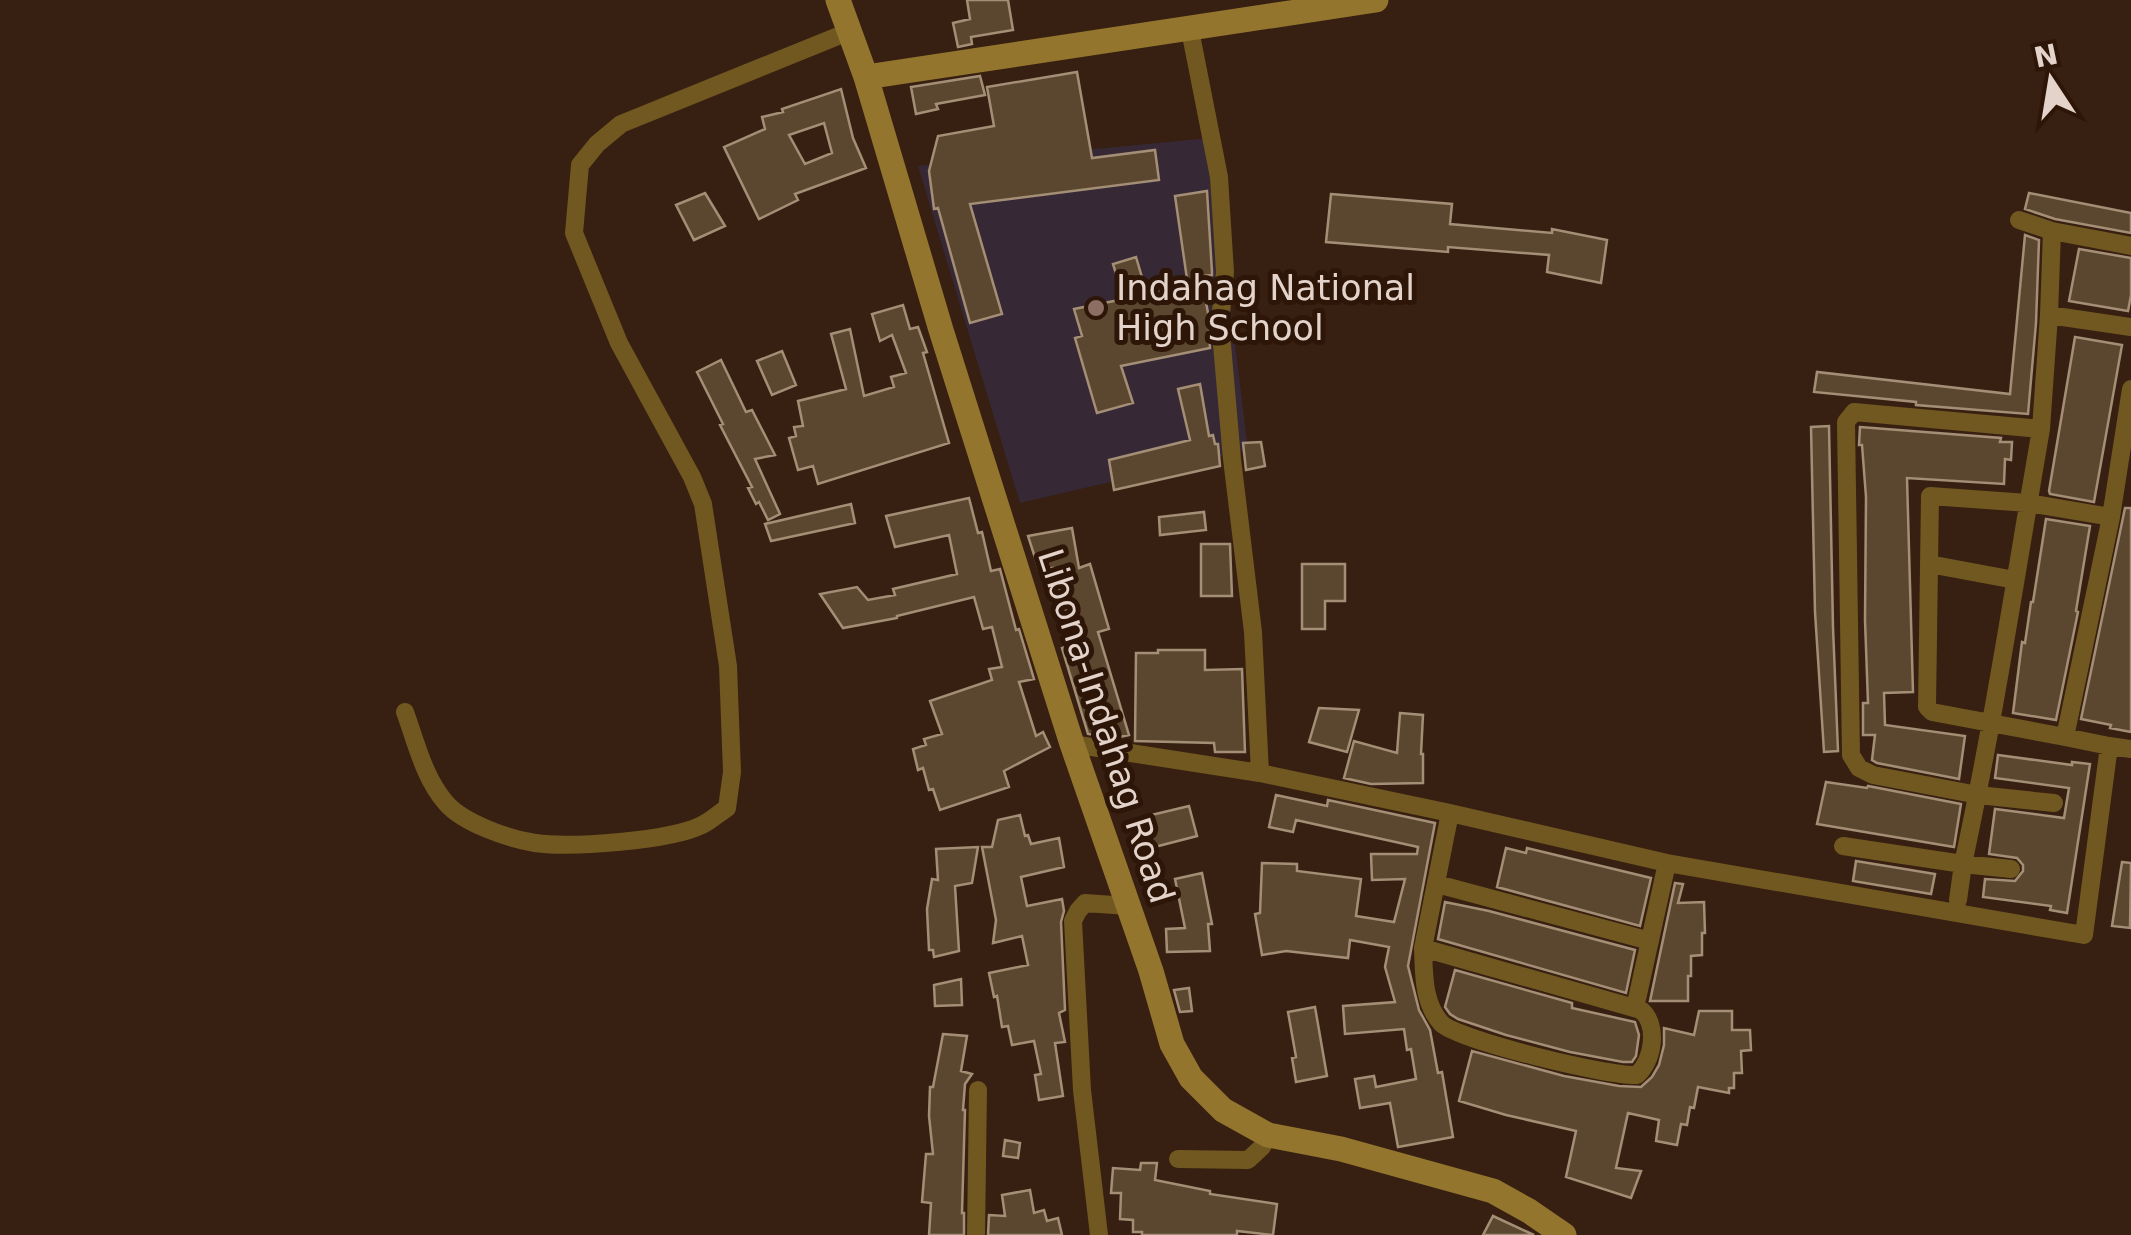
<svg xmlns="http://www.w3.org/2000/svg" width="2131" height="1235" viewBox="0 0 2131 1235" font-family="'DejaVu Sans',sans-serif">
	<rect width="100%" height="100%" fill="#371f12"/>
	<path fill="#362835" d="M1210,138L1248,450L1020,503L918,166Z"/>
	<path fill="#5b4730" stroke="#a48e75" stroke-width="2.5" fill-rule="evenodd" d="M967,0H1008L1013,30L971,37L972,44L958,47L953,23L970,19Z
		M1077,72L1092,158L1155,150L1159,180L970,204L1002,314L970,323L938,208L934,209L929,171L938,136L994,126L987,87Z
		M980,76L985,95L936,104L938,109L916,114L911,87Z
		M841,89L853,138L866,168L795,194L798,200L759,219L724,147L765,129L762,117L783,112L782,109ZM824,123L832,153L805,164L789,135Z
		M1207,191L1212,272V275L1201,276L1208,313L1210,348L1121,366L1133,403L1097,413L1075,338L1082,336L1074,309L1124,299L1113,264L1136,257L1147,294L1188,286L1175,196Z
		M705,193L725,226L694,240L676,205Z
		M2029,193L2131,213V233L2055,219L2025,209Z
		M1331,194L1452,204L1450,224L1552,233V229L1607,240L1601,283L1547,272L1549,255L1448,247V252L1326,242Z
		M2025,235L2039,240L2036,323L2028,414L1916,405V402L1814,392L1817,372L2010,394Z
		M2079,249L2131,258V295L2128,311L2069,301Z
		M903,305L910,329L918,327L927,352L923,353L949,443L818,484L813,466L798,470L789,438L796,436L794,427L803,426L798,401L846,389L831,334L850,329L864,396L894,387L891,377L906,373L892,335L880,341L872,314Z
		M2075,337L2122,345L2094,502L2050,494L2049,491Z
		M782,351L796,385L772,395L757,361Z
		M721,360L746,412L752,410L775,455L755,459L780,514L768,520L759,502L756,504L748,488L752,487L720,425L723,424L697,372Z
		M1200,384L1209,436L1213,435L1215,444H1218L1220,466L1114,490L1109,460L1190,440L1178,389Z
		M1829,426L1833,627L1838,751L1824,752L1815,612L1811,427Z
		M1860,427L2001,438L2000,442H2012L2011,460L2005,459L2004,484L1907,478L1913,692L1884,693L1885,725L1965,736L1959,779L1877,763L1872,760L1875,735H1863V703H1868L1865,620L1866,497L1862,445H1859Z
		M1261,442L1265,466L1246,470L1243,443Z
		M969,498L978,533L982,532L991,571L1000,569L1016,630L1019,629L1034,679L1019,682L1036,736L1043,732L1050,747L1004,771L1009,787L940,810L933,789L929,790L923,768L918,770L913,749L926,745L924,739L942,734L930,701L992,680L989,669L1002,667L992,627L983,629L974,597L897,616V618L843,628L820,594L857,587L868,600L895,595L893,589L957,574L949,535L895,547L886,516Z
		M851,504L855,523L771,541L765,524Z
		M2125,508H2131V732L2110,728L2111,725L2081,719Z
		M1204,512L1206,530L1160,535L1159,517Z
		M2046,519L2090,526L2076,611L2078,612L2056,720L2013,713L2022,642L2025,643L2031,602H2033Z
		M1072,528L1079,568L1090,564L1109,629L1098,632L1129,735L1115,738L1088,734L1062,648L1076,644L1053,568L1039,570L1028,536Z
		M1201,544H1230L1232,596H1201Z
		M1302,564H1345V601H1325V629H1302Z
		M1158,650H1205V670L1242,669L1245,752H1215L1214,743L1135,741L1136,653H1158Z
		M1319,708L1359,710L1347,752L1309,742Z
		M1400,713L1423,715L1421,754H1423V783L1371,784L1344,778L1354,741L1397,753Z
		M1998,755L2072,765V762L2090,764L2067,913L2050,910L2051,906L1983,897L1985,879L2015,881L2023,871V865L2017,858L1989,854L1995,809L2064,818L2069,788L1995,778Z
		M1826,782L1867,788L1868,786L1961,804L1954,847L1817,824Z
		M1276,795L1327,806L1328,800L1435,823L1408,966L1419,1010L1430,1030L1438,1073L1442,1072L1453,1137L1398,1147L1390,1103L1360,1108L1355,1079L1374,1076L1376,1087L1416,1079L1411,1049L1407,1050L1404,1029L1345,1034L1343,1006L1395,1002L1385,967L1389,947L1350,940L1348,958L1286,951L1262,955L1255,914L1260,913L1262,863L1297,864V871L1361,879L1356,916L1394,922L1405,879L1372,880L1371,854H1417L1418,847L1296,820L1293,832L1269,827Z
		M1189,806L1197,836L1147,849L1139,818Z
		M1020,815L1025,836L1028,835L1031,844L1059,838L1064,867L1021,877L1027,906L1062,899L1064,911L1061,922L1065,1010L1059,1013L1065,1042L1055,1043L1063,1096L1039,1100L1035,1075L1041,1074L1034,1041L1012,1045L1008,1026L1002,1027L997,996L994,997L989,973L1028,965L1022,936L993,943L996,920L982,847H992L998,820Z
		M978,847L972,883L955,886L959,951L934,957L933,950H929L927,909L932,879L938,880L936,849Z
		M1506,848L1526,853L1527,848L1651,878L1640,926L1497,887Z
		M1856,861L1935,874L1931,894L1853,881Z
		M2122,862L2131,863L2130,928L2112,926Z
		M1202,873L1212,924H1208L1210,951L1167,952L1166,929L1185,928L1175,879Z
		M1675,883L1683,884L1678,903L1704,902L1705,933H1702V955L1691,956V976H1688V1001H1650Z
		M1445,902L1489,911L1635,950L1626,993L1438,939Z
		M1455,970L1572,1003V1008L1635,1022L1639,1035L1636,1056L1632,1062H1623L1570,1052L1506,1035L1458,1019L1450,1014L1445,1007Z
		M961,979L962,1005L935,1006L934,985Z
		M1189,988L1192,1011L1180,1012L1174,990Z
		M1315,1007L1327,1076L1296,1082L1292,1058L1296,1057L1288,1012Z
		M1699,1011H1732V1030H1750L1751,1050L1741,1051L1742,1073H1734V1088H1729V1093L1698,1087L1694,1108L1690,1107L1687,1125L1681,1124L1677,1145L1656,1141L1659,1120L1628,1113L1616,1168L1641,1171L1631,1198L1566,1177L1576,1131L1506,1115L1459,1101L1472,1051L1564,1076L1619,1086L1641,1087L1652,1077L1659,1065L1664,1045V1028L1694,1035Z
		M943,1034L967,1036L961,1071L972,1074L965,1084L963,1110H965L962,1213H964V1235H929L931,1203L922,1202L926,1154H933L929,1116L930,1087H933Z
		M1005,1140L1020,1143L1018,1158L1003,1156Z
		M1141,1163H1157L1155,1180L1210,1191V1194L1277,1204L1273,1235L1237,1231V1235H1142V1232H1133V1220L1120,1219L1121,1193H1111L1113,1168L1140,1170Z
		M1030,1190L1034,1213L1044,1210L1047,1221L1058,1218L1062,1235H988L989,1215L1005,1216L1002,1195Z
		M1493,1216L1534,1235H1483Z"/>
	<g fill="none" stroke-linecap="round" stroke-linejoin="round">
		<path stroke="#705820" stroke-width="18" d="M1190,30L1219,177L1225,272L1220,322L1232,459L1253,632L1260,773
			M2019,220L2052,231L2131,246
			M2052,231L2049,315L2131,327
			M2041,429L2049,315
			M2111,517L2028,503L1930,496L1927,707L1932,712L2065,737L2111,517L2131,389
			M1929,564L2015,580
			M405,712C416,742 424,778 446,803C463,823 509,839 535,843C571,848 670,841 702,825C711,821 719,813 727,808L732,772L728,666L703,504L692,477L619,343L574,233L580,165L597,144L621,124L848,32
			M1072,744L1260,773L1450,813L1667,863L2084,935L2109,746L2065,737
			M2109,746L2131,749
			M1843,846L1963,864C1994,720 2016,574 2041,429L1854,412L1846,422L1851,755L1859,768L1873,775L1978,795L2054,803
			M1437,884L1650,941
			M1958,900L1963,864L2011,869
			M1423,948C1424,974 1423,1003 1441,1023C1457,1040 1610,1077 1637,1075C1653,1061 1659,1025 1641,1010L1423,948L1450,813
			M1635,1008L1667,863
			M1178,1159L1248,1160L1262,1147L1268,1135
			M976,1235L978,1090
			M1099,1235L1082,1090L1073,921L1078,911L1085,903L1128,906"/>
		<path stroke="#93752e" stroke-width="25" d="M838,0L866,77L941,330L1072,744L1151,971L1172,1044L1191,1078L1223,1110L1268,1135L1341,1149L1493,1191L1529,1211L1564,1235
			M866,77L1376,0"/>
	</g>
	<circle fill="#8d6e63" stroke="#2d1608" stroke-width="4" cx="1096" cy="308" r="10"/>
	<g text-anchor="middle" stroke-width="10" stroke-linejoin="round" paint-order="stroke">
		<g font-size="35" fill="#e3d3ca" stroke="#2d1608" text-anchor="start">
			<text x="1116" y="300">Indahag National<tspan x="1116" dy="40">High School</tspan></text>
		</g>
		<g font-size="35" fill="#e3d3ca" stroke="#2d1608">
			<text transform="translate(1106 726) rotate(72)" y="12">Libona-Indahag Road</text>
		</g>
	</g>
	<g transform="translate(2051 80) rotate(348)" stroke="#2d1608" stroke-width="8" paint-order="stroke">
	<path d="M0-8L18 38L0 25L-18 38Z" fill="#e3d3ca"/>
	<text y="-15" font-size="28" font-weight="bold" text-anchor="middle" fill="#e3d3ca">N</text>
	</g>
</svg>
